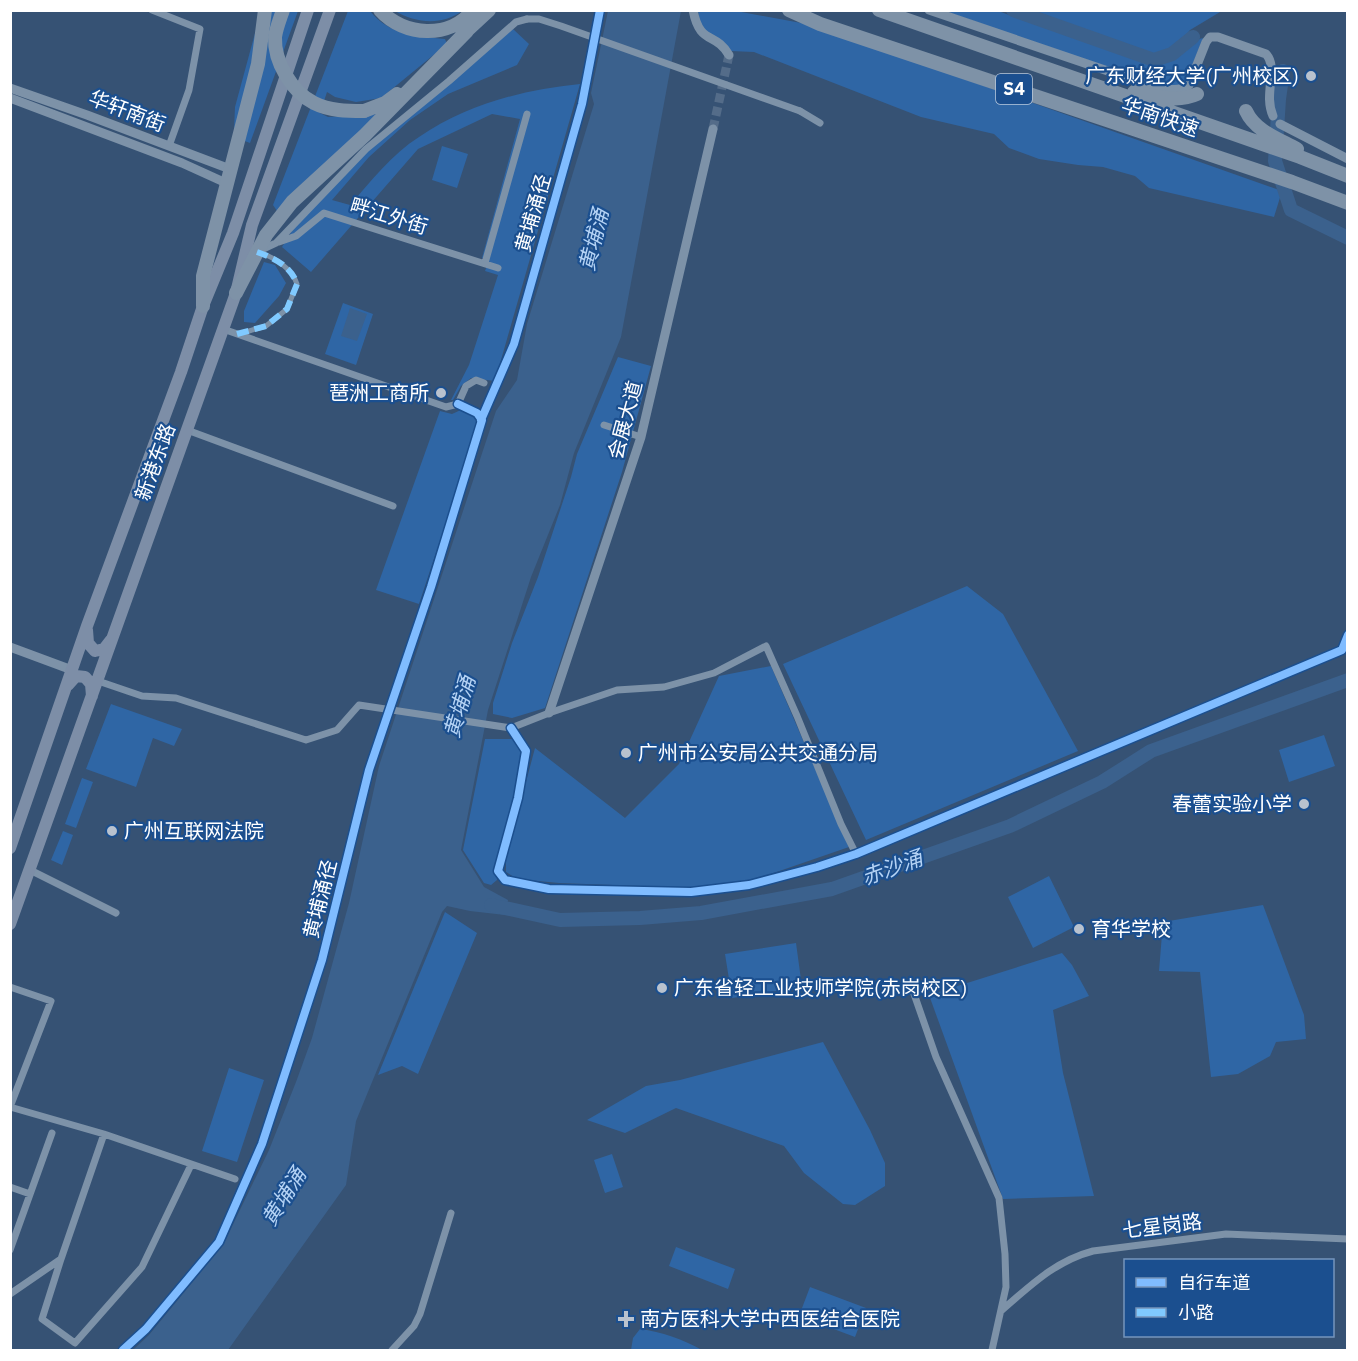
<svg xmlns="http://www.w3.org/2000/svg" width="1358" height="1361" viewBox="0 0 1358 1361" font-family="'IBM Plex Sans','Noto Sans SC',sans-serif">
	<rect width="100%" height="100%" fill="#365274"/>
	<path fill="#2f66a5" d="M1216,10L1220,12L1190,30L1178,45L1155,56L1025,11Z
		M261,11H298L250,143L242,140L234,130L235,107Z
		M348,11H370C389,35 416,36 445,39L447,44L381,98L356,102L335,97L327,92L320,113L328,117L379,114L277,211L273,205Z
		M395,11H462C442,26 415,23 395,11Z
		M698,11H736L812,25L1282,191L1274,217L1149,188L1135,176L1103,167L1078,165L1039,159L1009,148L994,134L921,117L754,52L731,51L701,30Z
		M945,11H998L1145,63C1162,65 1174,61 1186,50C1192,44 1195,40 1203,38L1185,84L1177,86L1147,81Z
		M513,29L529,44L517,65L448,94L410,120L369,157L332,200L350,205C371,181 392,154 419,137C468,104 522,90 580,84L495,381L471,378L461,386L453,400H451L469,365L498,275L485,271L489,260L482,258L520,119L492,114L418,149L311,272L282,247L295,226L373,146Z
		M442,146L468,154L457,188L432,180Z
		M264,262L275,265L286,283L279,296L255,323L244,322V311Z
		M343,303L373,314L356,365L325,354Z
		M618,357L651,366L622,472L545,708L512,718L493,714V703L512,643L538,577L571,477L577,454Z
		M463,409L476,415L480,420L419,604L376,590L440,411L452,414Z
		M967,586L1003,614L1078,751L866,840L783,664Z
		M771,666L849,847L753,880L694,888L559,883L517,879L506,872V857L535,748L625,818L679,764L719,676Z
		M111,704L182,729L174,746L153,738L136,787L86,769Z
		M1324,735L1335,766L1289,782L1279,750Z
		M485,739H512L525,750L517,796L496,867L497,880L491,885L484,883L463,850Z
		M82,778L93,782L76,828L65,824Z
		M63,831L73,835L62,865L51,860Z
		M1049,876L1074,927L1033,948L1008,897Z
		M1263,905L1304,1015L1306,1039L1276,1042L1270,1056L1238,1074L1211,1077L1200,972L1159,971L1163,922Z
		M445,912L477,933L418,1074L402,1066L378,1075Z
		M796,943L802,987L732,998L725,954Z
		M1062,953L1072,965L1089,996L1053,1010L1063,1073L1094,1196L1003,1199L929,995Z
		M823,1042L870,1130L885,1163V1186L855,1205L843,1204L804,1173L784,1146L676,1108L625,1133L587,1120L646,1086L680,1080Z
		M229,1068L264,1080L237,1162L202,1151Z
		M612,1154L623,1187L605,1193L594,1160Z
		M676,1247L735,1269L728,1289L669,1266Z
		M810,1287L866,1308L855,1337L799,1316Z
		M640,1329C662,1332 682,1339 702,1350H631L633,1338Z"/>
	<path fill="#3b618d" d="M608,11H681L621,337L574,453L560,505L531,577L488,710L461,850L484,887L508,900L505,915L470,911L447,906L442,912L356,1121L346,1185L228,1350H133L149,1335L223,1245L269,1150L296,1082L312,1038L349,903L379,766L496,411L517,380L527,324L594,104L591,93Z
		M350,308L367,314L357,341L341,336Z"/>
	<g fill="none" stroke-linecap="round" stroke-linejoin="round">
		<path stroke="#3b618d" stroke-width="14" d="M1013,10L1154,60L1172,54L1193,37
			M1283,71L1279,99L1275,161L1291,210L1348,238
			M491,905L560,920L640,918L701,913L832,889L1010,826L1102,782L1151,751L1348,680"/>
		<path stroke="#546c89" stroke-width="9" stroke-dasharray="9 4.5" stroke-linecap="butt" d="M713,129L729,55"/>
		<path stroke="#7d92a8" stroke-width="5" d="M239,334L266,326L287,309L297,284C291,267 275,258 259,252"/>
		<path stroke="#7d92a8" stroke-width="7" d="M152,10L200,29L189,90L169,146
			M800,111L820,123
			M279,242L296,236L324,213L498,268
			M259,251L276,243L366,149L449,81L516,22L527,19
			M485,263L527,114
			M223,329L446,407L458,404L466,386L476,380L484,383
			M604,425L641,437
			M187,430L393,506
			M98,681L142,696L176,698L306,740L337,730L359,705L511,728L549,713L617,690L664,687L714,673L766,646L797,716L841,824L856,854
			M511,728L526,751L518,798L498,871L505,880L549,889L691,892L749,885L817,867L856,854L1342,650L1348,635
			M30,870L116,913
			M10,987L51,1001L10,1107L104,1134L235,1179
			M913,991L936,1057L999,1198L1005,1254L1006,1287L992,1350
			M10,1187L30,1194
			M10,1250L52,1133
			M61,1259L42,1319L75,1343L142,1267L191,1165
			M10,1294L61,1259L104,1134
			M1001,1311C1030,1286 1055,1261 1093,1251L1226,1234L1348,1239
			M392,1350L414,1326L420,1314L451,1213"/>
		<path stroke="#7d92a8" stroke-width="9" d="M693,10C700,46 715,31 729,55
			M929,10L1146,84C1160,87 1176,94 1189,85L1206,42L1210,37H1218L1266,54C1279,68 1263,94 1273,116
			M10,88L87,115L230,169
			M10,98L182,163L226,183
			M1280,124L1348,159
			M10,647L72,670
			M549,713L641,437L713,129"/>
		<path stroke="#7d8ea7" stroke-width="12" d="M87,630L88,643L95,651L104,649L111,640
			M68,685L76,676L85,677L91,684L92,696
			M10,848L87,626L181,372L203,306L233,233L308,10
			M10,924L236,293L252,225L330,10"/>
		<path stroke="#7e92a7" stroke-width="14" d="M380,10C404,37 450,39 473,10
			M789,10L820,24L1292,182L1348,203
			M879,10L1300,157L1348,176
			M462,35L489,10
			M1134,92C1154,96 1178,103 1197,94
			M364,111L385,103L397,94
			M1246,111C1255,131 1279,139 1297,149
			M236,293L266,235L292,202L365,135L467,31
			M203,306V276L258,64L265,10"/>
		<path stroke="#7d92a8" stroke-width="7" d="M527,19H539L561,26L800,111"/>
		<path stroke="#7e92a7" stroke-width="14" d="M283,10C280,19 276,29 275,37C274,62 292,92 314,103C330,111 347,111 364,111"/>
		<path stroke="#80caff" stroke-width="6" stroke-dasharray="12 6" stroke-linecap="butt" d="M237,334L266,326L287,309L297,284C291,266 274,258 257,252"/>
		<defs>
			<path id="cycleway" d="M481,420L514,344L582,104L600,10
				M511,728L526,751L518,798L498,871L505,880L549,889L691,892L749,885L817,867L856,854L1342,650L1348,635
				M123,1350L146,1329L219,1242L262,1144L322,960L369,770L431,587L482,420L477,413L458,404"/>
		</defs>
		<use href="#cycleway" stroke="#1b4f8f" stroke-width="11"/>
		<use href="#cycleway" stroke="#80bcff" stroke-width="8"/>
	</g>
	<g fill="#b9c2ce" stroke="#1b4f8f" stroke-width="2">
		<circle cx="1311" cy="76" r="6"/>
		<circle cx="441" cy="393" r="6"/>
		<circle cx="626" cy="753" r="6"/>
		<circle cx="1304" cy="804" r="6"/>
		<circle cx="112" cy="831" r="6"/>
		<circle cx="1079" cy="929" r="6"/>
		<circle cx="662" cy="988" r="6"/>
		<path d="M623 1310h6v6h6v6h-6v6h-6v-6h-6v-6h6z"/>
	</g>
	<g text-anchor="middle" stroke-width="4.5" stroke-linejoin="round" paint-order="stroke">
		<rect fill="#1b4f8f" stroke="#bbcadd" stroke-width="1.5" x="996" y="74" width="36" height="30" rx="4.5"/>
		<g font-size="18" font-weight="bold" fill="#fff">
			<text x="1014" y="95">S4</text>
		</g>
		<g font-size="20" fill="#fff" stroke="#1b4f8f" text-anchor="start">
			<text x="1299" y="83" text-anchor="end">广东财经大学(广州校区)</text>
			<text x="429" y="400" text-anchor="end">琶洲工商所</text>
			<text x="638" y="760">广州市公安局公共交通分局</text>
			<text x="1292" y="811" text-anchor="end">春蕾实验小学</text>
			<text x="124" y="838">广州互联网法院</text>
			<text x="1091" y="936">育华学校</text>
			<text x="674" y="995">广东省轻工业技师学院(赤岗校区)</text>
			<text x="640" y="1326">南方医科大学中西医结合医院</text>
		</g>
		<g font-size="20" fill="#fff" stroke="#1b4f8f">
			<text transform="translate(127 111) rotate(21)" y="7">华轩南街</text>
			<text transform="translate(1160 117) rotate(19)" y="7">华南快速</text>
			<text transform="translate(533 213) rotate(-74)" y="7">黄埔涌径</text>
			<text transform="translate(389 216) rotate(17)" y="7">畔江外街</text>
			<text transform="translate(625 420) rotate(-75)" y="7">会展大道</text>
			<text transform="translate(155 462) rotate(-70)" y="7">新港东路</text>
			<text transform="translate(320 899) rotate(-76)" y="7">黄埔涌径</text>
			<text transform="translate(1162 1226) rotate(-7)" y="7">七星岗路</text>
		</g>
		<g font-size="21" font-style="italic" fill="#b5d3f5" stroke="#1b4f8f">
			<text transform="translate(594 240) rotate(-76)" y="7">黄埔涌</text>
			<text transform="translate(460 707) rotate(-74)" y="7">黄埔涌</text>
			<text transform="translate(892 868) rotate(-20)" y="7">赤沙涌</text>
			<text transform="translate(284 1197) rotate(-58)" y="7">黄埔涌</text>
		</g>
	</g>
	<rect width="1358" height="1361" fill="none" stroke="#ffffff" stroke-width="24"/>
	<rect x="1124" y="1259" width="210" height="78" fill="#1b4f8f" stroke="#7695bc" stroke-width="1.5"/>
	<rect x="1136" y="1278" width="30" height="9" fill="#80bcff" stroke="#7695bc" stroke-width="1.5"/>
	<text x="1178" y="1289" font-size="18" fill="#ffffff">自行车道</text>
	<rect x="1136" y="1308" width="30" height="9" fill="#80caff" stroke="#7695bc" stroke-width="1.5"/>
	<text x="1178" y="1319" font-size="18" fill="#ffffff">小路</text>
</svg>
